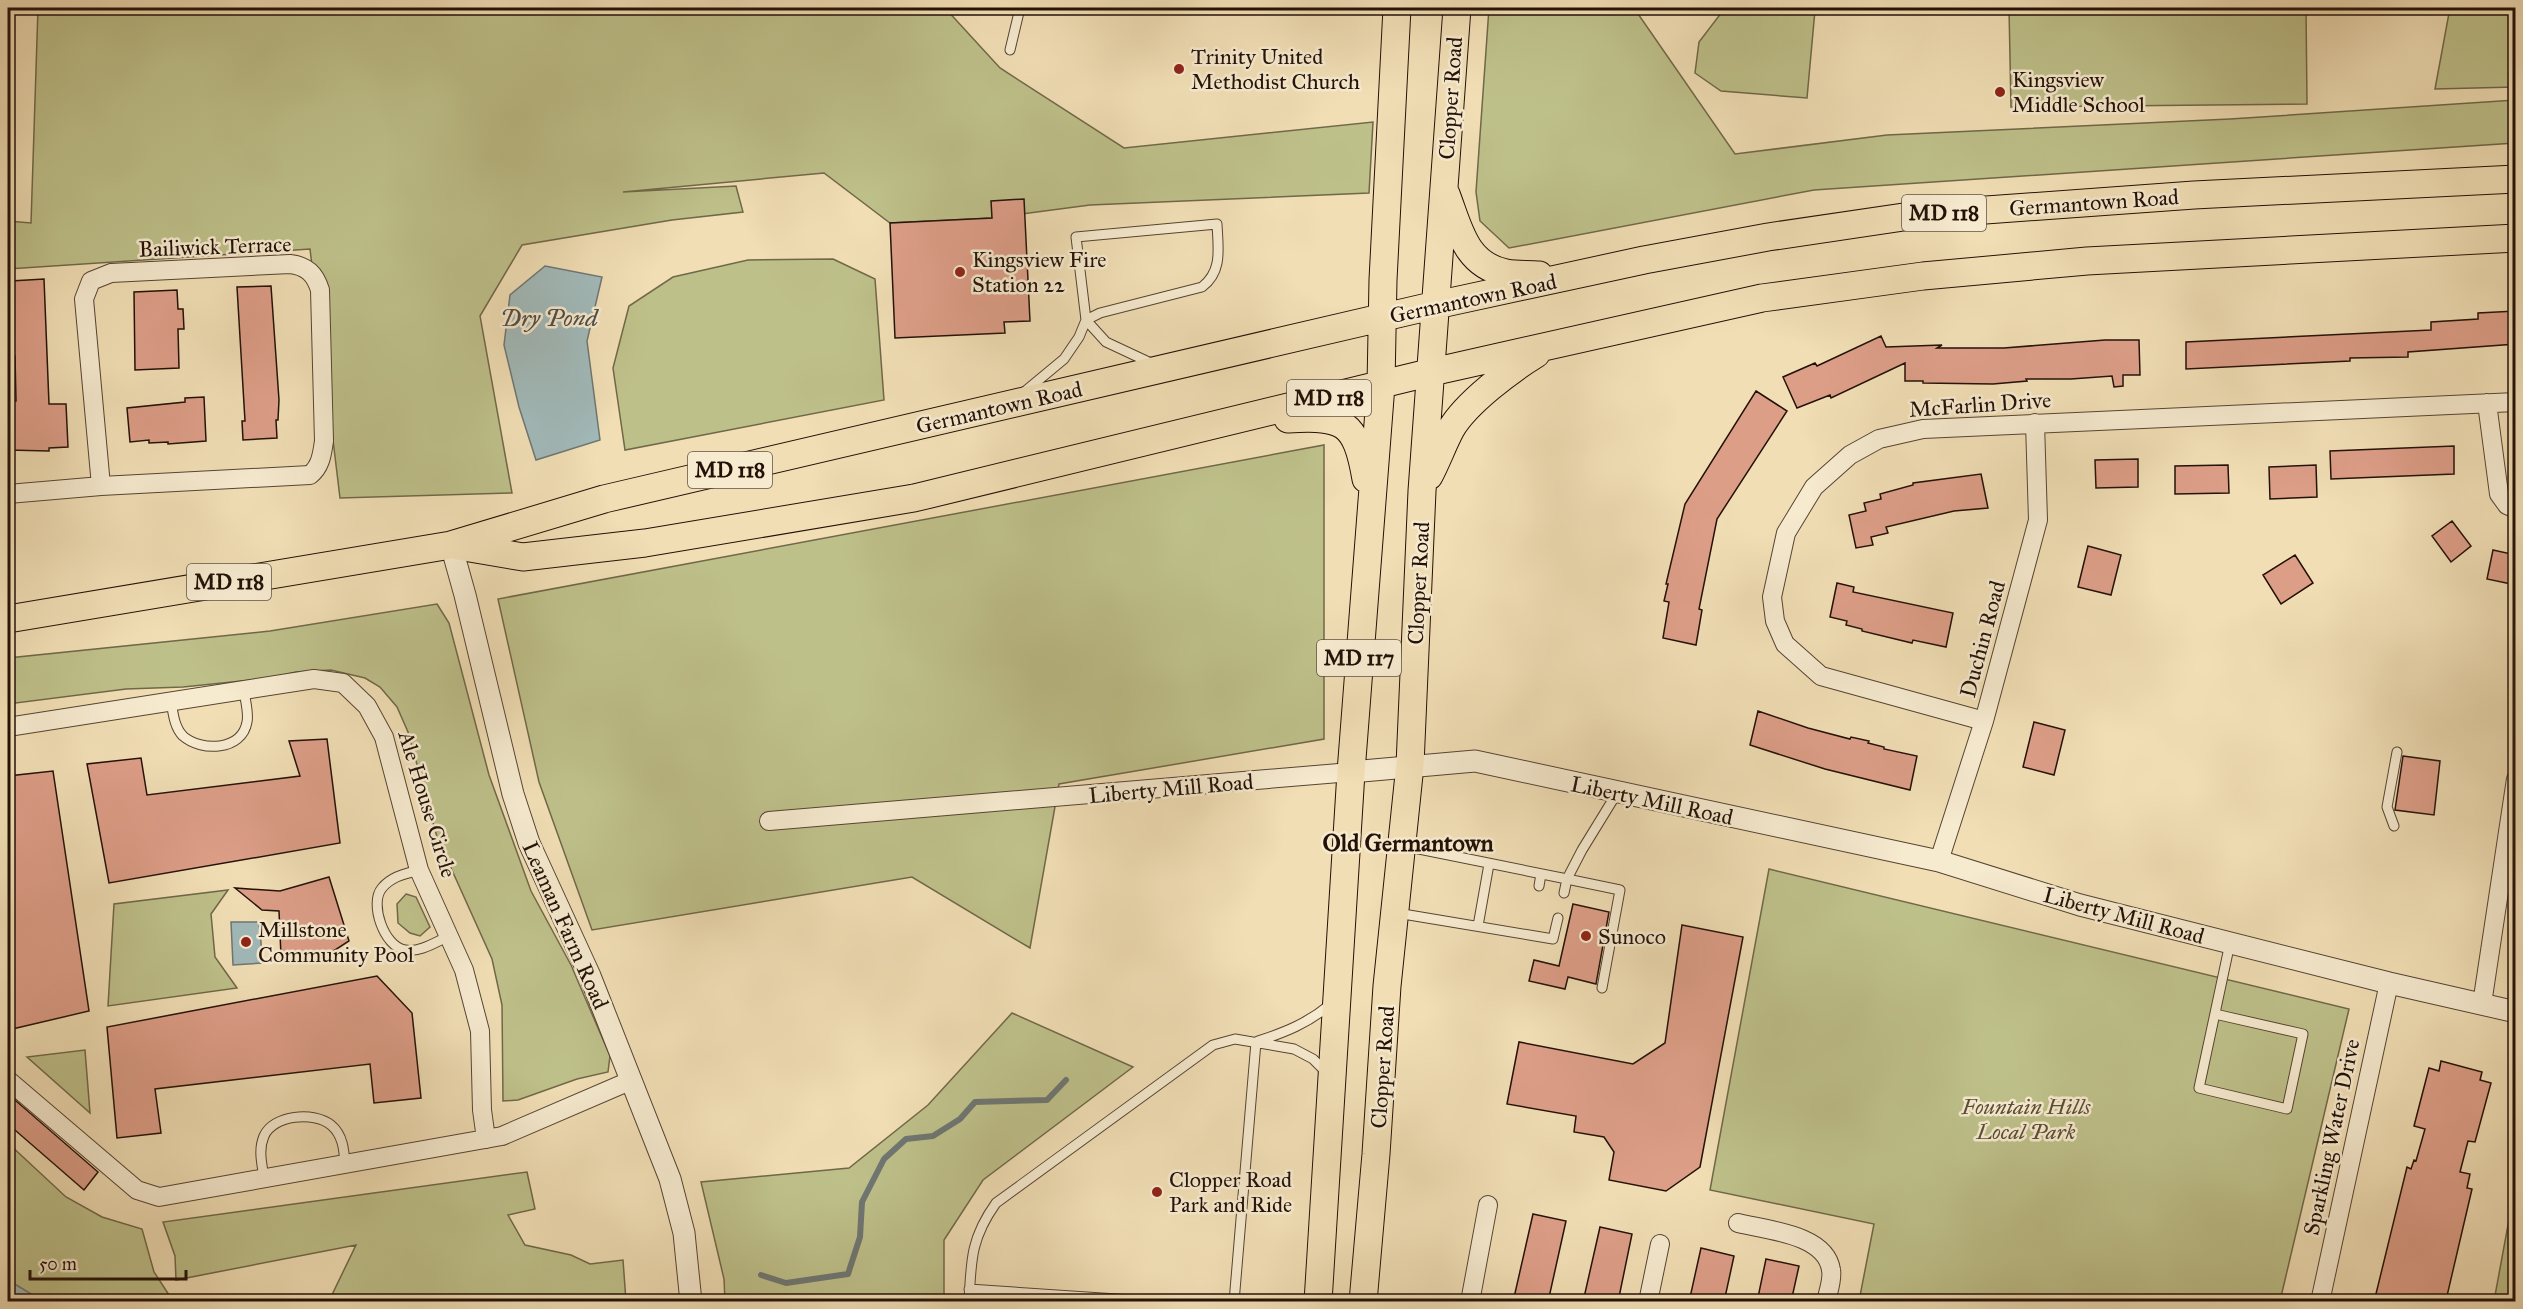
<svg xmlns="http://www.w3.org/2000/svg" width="2523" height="1309" viewBox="0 0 2523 1309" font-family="'IM FELL Great Primer',serif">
	<rect width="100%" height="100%" fill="#f1deb5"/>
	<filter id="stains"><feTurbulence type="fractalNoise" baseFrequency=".00333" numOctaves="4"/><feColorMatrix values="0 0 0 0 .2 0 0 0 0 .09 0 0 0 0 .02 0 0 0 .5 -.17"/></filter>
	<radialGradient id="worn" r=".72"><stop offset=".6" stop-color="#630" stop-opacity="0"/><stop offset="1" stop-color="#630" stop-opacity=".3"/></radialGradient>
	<path fill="#bec08a" stroke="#706849" stroke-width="1.5" d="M38,8H945L1000,68L1124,148L1373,122L1369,193L1090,205L992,218L890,223L824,173L623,192L736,186L743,212L672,220L522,245L480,316L512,493L340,498L310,249L8,269V221L31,223Z
		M1489,8H1634L1735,154L1887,135L2230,119L2515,100V143L1814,190L1509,248L1480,221L1476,192Z
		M1725,8H1805L1815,10L1807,98L1721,91L1695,73L1699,42Z
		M2009,8H2306L2307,104L2011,107Z
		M2453,8H2515V87L2435,89L2449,13Z
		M833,259L875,279L884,400L625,450L613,368L629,306L673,277L748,260Z
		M1324,445V739L1059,784L1030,948L912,877L592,930L539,782L498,599Z
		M437,604L449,623L489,775L531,891L571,965L610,1056L608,1072L577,1079L518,1100L503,1101L502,1005L492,959L437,837L408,732L397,707L380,687L365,678L331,670L296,672L270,678L183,687L126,689L8,704V658L270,631Z
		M1769,869L2349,1009L2280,1301H1859L1874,1224L1710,1190Z
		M228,890L211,914L215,957L237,988L108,1006L114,904Z
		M406,894L416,897L430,927L420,936L410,933L398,923L397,904Z
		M1012,1013L1133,1067L983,1180L944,1240V1300L725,1301L724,1279L701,1182L849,1168L928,1105Z
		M85,1050L90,1113L27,1057Z
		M8,1143L66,1197L102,1217L142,1229L154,1272L173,1301H8Z
		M527,1172L535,1209L508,1215L525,1245L571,1255L590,1264L623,1260L626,1301H329L356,1245L176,1280L175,1256L163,1222Z
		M2515,1187V1301H2494Z"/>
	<path fill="#a1b9b9" stroke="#6f7672" stroke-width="1.5" d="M545,266L602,277L587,341L600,440L536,460L519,407L504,345L510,295Z
		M231,922H259L263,963L233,965Z
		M8,1280L33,1295L31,1301H8Z"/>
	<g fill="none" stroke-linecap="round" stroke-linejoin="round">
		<path stroke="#6f7672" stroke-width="6" d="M761,1275L786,1283L848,1274L860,1237L862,1202L884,1159L906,1139L933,1136L960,1119L975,1102L1047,1100L1066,1080"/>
	</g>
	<path fill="#dd9e88" stroke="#231108" stroke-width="1.5" d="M1024,199L1030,321L1004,322L1005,333L895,338L890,223L992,218L991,201Z
		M44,279L49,404H66L68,447L49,448V451L8,450V405L9,401H16L15,356H13L9,300H12L11,281Z
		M271,286L279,400L278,420H276L277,438L243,440L242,421H245L237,287Z
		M177,290L178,309H183L184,329H178L179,368L135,370L134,292Z
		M2516,311V344L2408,352V357L2350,358V361L2186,369V342L2431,330V322L2478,319V313Z
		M1881,336L1886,347L1942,345L1937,348H2004L2105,340H2139L2140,375H2123V386L2114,387L2112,376L2071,379H2026L2027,381L1993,384L1923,383V381H1905V363L1831,398L1830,395L1797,408L1783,377L1815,363L1817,366Z
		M1756,391L1787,411L1717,519L1699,609L1702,610L1696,645L1663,638L1669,602L1664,601L1668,584H1666L1685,504Z
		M204,397L206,441L168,444V442L149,443V440L130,442L127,408L185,402V398Z
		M2454,446V474L2331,479L2330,451Z
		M2138,459V487L2096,488L2095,460Z
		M2228,465L2229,493L2175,494V466Z
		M2316,465L2317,497L2270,499L2269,467Z
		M1981,474L1988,508L1954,511L1886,527L1888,533L1871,537L1873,545L1856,548L1849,515L1866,511L1864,503L1881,499L1880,494L1913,485V483Z
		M2452,521L2471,546L2451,562L2432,536Z
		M2088,546L2121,555L2111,595L2078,587Z
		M2493,550L2516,555V585L2487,579Z
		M2295,555L2313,583L2281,604L2263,575Z
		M1837,583L1854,587L1853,592L1953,613L1946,647L1913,640L1912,643L1862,631V629L1846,625L1847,621L1830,617Z
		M1758,711L1808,728L1850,739L1851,737L1869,741L1868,743L1884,747V749L1917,756L1910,790L1825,769L1750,745Z
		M2034,722L2065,730L2054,775L2023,767Z
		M327,739L340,843L109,883L87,764L141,758L147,795L300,776L289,741Z
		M2403,756L2440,761L2434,815L2395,810Z
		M53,771L89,1011L8,1030V776Z
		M329,877L349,941L332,952L281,956L279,911L262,910L235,888L280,891Z
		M1573,904L1609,912L1596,984L1568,977L1565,989L1529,981L1534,960L1559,966Z
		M1682,925L1743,937L1700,1167L1666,1191L1609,1180L1614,1152L1604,1137L1574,1132L1576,1116L1507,1104L1519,1042L1633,1064L1665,1043Z
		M377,976L412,1013L421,1098L374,1103L370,1064L155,1089L161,1133L117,1138L107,1027Z
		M2441,1061L2482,1072L2480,1080L2491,1083L2475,1142L2468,1141L2460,1172L2470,1174L2467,1188L2472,1189L2447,1296L2441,1295L2440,1302H2374L2407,1167L2411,1169L2414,1160L2416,1161L2425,1129L2414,1126L2429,1068L2439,1071Z
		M8,1094L98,1172L84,1190L8,1124Z
		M1533,1214L1566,1221L1548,1302H1513Z
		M1600,1227L1632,1234L1618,1302H1583Z
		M1701,1248L1734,1256L1724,1302H1689Z
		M1766,1259L1799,1266L1791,1302H1757Z"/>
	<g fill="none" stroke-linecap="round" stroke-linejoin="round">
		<defs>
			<path id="service" d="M1010,50L1020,8
				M1086,320L1106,342L1153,364
				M1023,393L1064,359L1079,337L1086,320L1076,237L1217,224C1218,248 1223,271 1202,287L1100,313L1086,320
				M171,701C173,712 174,727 183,736C201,752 242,751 247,722C249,713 245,700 244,690
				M2394,826L2387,807L2397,752
				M1404,846L1567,879L1582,850L1617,793
				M419,870C405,874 392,876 382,888C369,903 384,947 405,950C419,953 436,942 449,936
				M1539,886L1541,874
				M1564,893L1567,879L1620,890L1602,988
				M1397,913L1553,939L1558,918
				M1478,926L1489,864
				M2215,1014L2303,1034L2287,1109L2199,1088L2230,943
				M1258,1041C1286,1032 1308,1023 1331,1004
				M264,1178C262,1164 258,1150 264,1136C273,1115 314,1111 331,1125C343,1135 344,1150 345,1164
				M969,1289L1162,1302
				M969,1302C971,1260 971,1238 996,1203L1213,1045L1235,1039L1294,1049L1313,1059L1327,1073
				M1234,1302L1256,1042"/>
			<path id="minor" d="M2487,403L2499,494L2507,505L2516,509
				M8,494L101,486L310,475C321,466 322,454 324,441L320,290C315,274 307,266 290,264L111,273L91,281L84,299L101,486
				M1984,721L1821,676L1785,644L1775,621L1772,597L1786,533L1814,487L1850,455L1879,439L1923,429L2516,402
				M8,727L314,679L343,683L367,706L384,737L419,870L464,970L480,1031L482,1110L486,1139
				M769,821L1351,772
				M1939,861L1984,721L2038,520L2035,423
				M2482,1004L2516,779
				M8,1080L137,1190L159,1197L502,1136L632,1080
				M1738,1223C1766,1230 1826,1234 1831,1270C1833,1279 1828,1292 1826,1302
				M1470,1302L1488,1205
				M1648,1302L1660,1244
				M2320,1302L2389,983"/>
			<path id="tertiary" d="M451,545L465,595L513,794L529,843L590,976L670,1179L684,1233L691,1302
				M1351,772L1475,761L1939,861L2080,905L2389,983L2516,1012"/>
			<path id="primary" d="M1446,194C1459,228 1465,265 1506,273C1516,275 1528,274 1539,275
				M1288,419C1344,416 1356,421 1366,479
				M1429,476C1437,461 1443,444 1451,429C1466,403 1510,370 1536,354
				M458,546L523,557L645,543L914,498L1432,372L1762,298L1923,276L2087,261L2516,238
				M8,619L451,545L604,499L1436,305L1644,260L1768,237L1917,215L2194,195L2516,179
				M1318,1302L1351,772L1381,385L1383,280L1397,8
				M1363,1302L1376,1154L1387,986L1410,765L1422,491L1457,8"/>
		</defs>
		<use href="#service" stroke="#564433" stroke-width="11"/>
		<use href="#minor" stroke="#564433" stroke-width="20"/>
		<use href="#tertiary" stroke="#564433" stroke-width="23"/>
		<use href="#primary" stroke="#231108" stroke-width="29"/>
		<use href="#service" stroke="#f6eacf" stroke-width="9"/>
		<use href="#minor" stroke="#f6eacf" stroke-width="18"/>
		<use href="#tertiary" stroke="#f6eacf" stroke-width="21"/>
		<use href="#primary" stroke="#f1deb5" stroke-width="27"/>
	</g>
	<g fill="#8f2418" stroke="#f6eacf" stroke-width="2">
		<circle cx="1179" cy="69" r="6"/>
		<circle cx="2000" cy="92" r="6"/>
		<circle cx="960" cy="272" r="6"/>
		<circle cx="1586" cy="936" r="6"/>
		<circle cx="246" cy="942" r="6"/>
		<circle cx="1157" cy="1192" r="6"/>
	</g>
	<g text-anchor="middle" stroke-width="5" stroke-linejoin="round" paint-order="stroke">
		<g fill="#f6eacf" stroke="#625244" stroke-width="1.5">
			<rect x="1902" y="195" width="84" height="36" rx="4.5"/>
			<rect x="1287" y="380" width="84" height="36" rx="4.5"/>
			<rect x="688" y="452" width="84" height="36" rx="4.5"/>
			<rect x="187" y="564" width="84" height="36" rx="4.5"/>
			<rect x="1317" y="640" width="84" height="36" rx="4.5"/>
		</g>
		<g font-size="21" font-weight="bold" fill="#231108">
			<text x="1944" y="220">MD 118</text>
			<text x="1329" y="405">MD 118</text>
			<text x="730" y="477">MD 118</text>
			<text x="229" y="589">MD 118</text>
			<text x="1359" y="665">MD 117</text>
		</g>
		<g font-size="22" fill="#231108" stroke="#f6eacf" text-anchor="start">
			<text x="1191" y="64">Trinity United<tspan x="1191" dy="25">Methodist Church</tspan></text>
			<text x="2012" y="87">Kingsview<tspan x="2012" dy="25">Middle School</tspan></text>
			<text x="972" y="267">Kingsview Fire<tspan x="972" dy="25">Station 22</tspan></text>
			<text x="258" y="937">Millstone<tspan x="258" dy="25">Community Pool</tspan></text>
			<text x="1598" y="944">Sunoco</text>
			<text x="1169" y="1187">Clopper Road<tspan x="1169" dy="25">Park and Ride</tspan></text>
		</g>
		<g font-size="22" fill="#231108" stroke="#f6eacf">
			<text transform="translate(1450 98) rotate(-86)" y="8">Clopper Road</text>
			<text transform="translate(2094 202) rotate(-4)" y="8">Germantown Road</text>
			<text transform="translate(215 246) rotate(-2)" y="8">Bailiwick Terrace</text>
			<text transform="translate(1473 298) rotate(-12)" y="8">Germantown Road</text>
			<text transform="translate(1980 404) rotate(-4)" y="8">McFarlin Drive</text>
			<text transform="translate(999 407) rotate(-13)" y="8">Germantown Road</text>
			<text transform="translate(1418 583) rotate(-87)" y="8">Clopper Road</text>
			<text transform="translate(1982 639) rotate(-75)" y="8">Duchin Road</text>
			<text transform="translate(1171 788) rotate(-5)" y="8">Liberty Mill Road</text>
			<text transform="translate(1652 800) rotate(12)" y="8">Liberty Mill Road</text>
			<text transform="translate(428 804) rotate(73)" y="8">Ale House Circle</text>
			<text transform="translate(2124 915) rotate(15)" y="8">Liberty Mill Road</text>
			<text transform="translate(566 925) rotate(66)" y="8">Leaman Farm Road</text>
			<text transform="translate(1382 1067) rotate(-86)" y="8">Clopper Road</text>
			<text transform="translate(2331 1137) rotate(-78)" y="8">Sparkling Water Drive</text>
		</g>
		<g font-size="22" font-style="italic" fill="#594e36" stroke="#f6eacf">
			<text x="2026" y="1114">Fountain Hills<tspan x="2026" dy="25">Local Park</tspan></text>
		</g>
		<g font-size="24" font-style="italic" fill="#4f4c46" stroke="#f6eacf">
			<text x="549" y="326">Dry Pond</text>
		</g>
		<g font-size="24" font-weight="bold" fill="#231108" stroke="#f6eacf">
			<text x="1408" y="851">Old Germantown</text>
		</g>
	</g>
	<rect width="2523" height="1309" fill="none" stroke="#f1deb5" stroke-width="30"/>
	<rect x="9" y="9" width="2505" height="1291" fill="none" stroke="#231108" stroke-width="3"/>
	<rect x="15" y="15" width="2493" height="1279" fill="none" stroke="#231108" stroke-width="1.5"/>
	<path d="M30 1270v9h156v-9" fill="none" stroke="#231108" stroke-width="3"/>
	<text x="39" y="1270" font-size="18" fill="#231108" stroke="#f6eacf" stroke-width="4.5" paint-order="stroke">50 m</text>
	<rect width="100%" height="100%" filter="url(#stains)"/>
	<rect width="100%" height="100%" fill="url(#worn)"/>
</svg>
